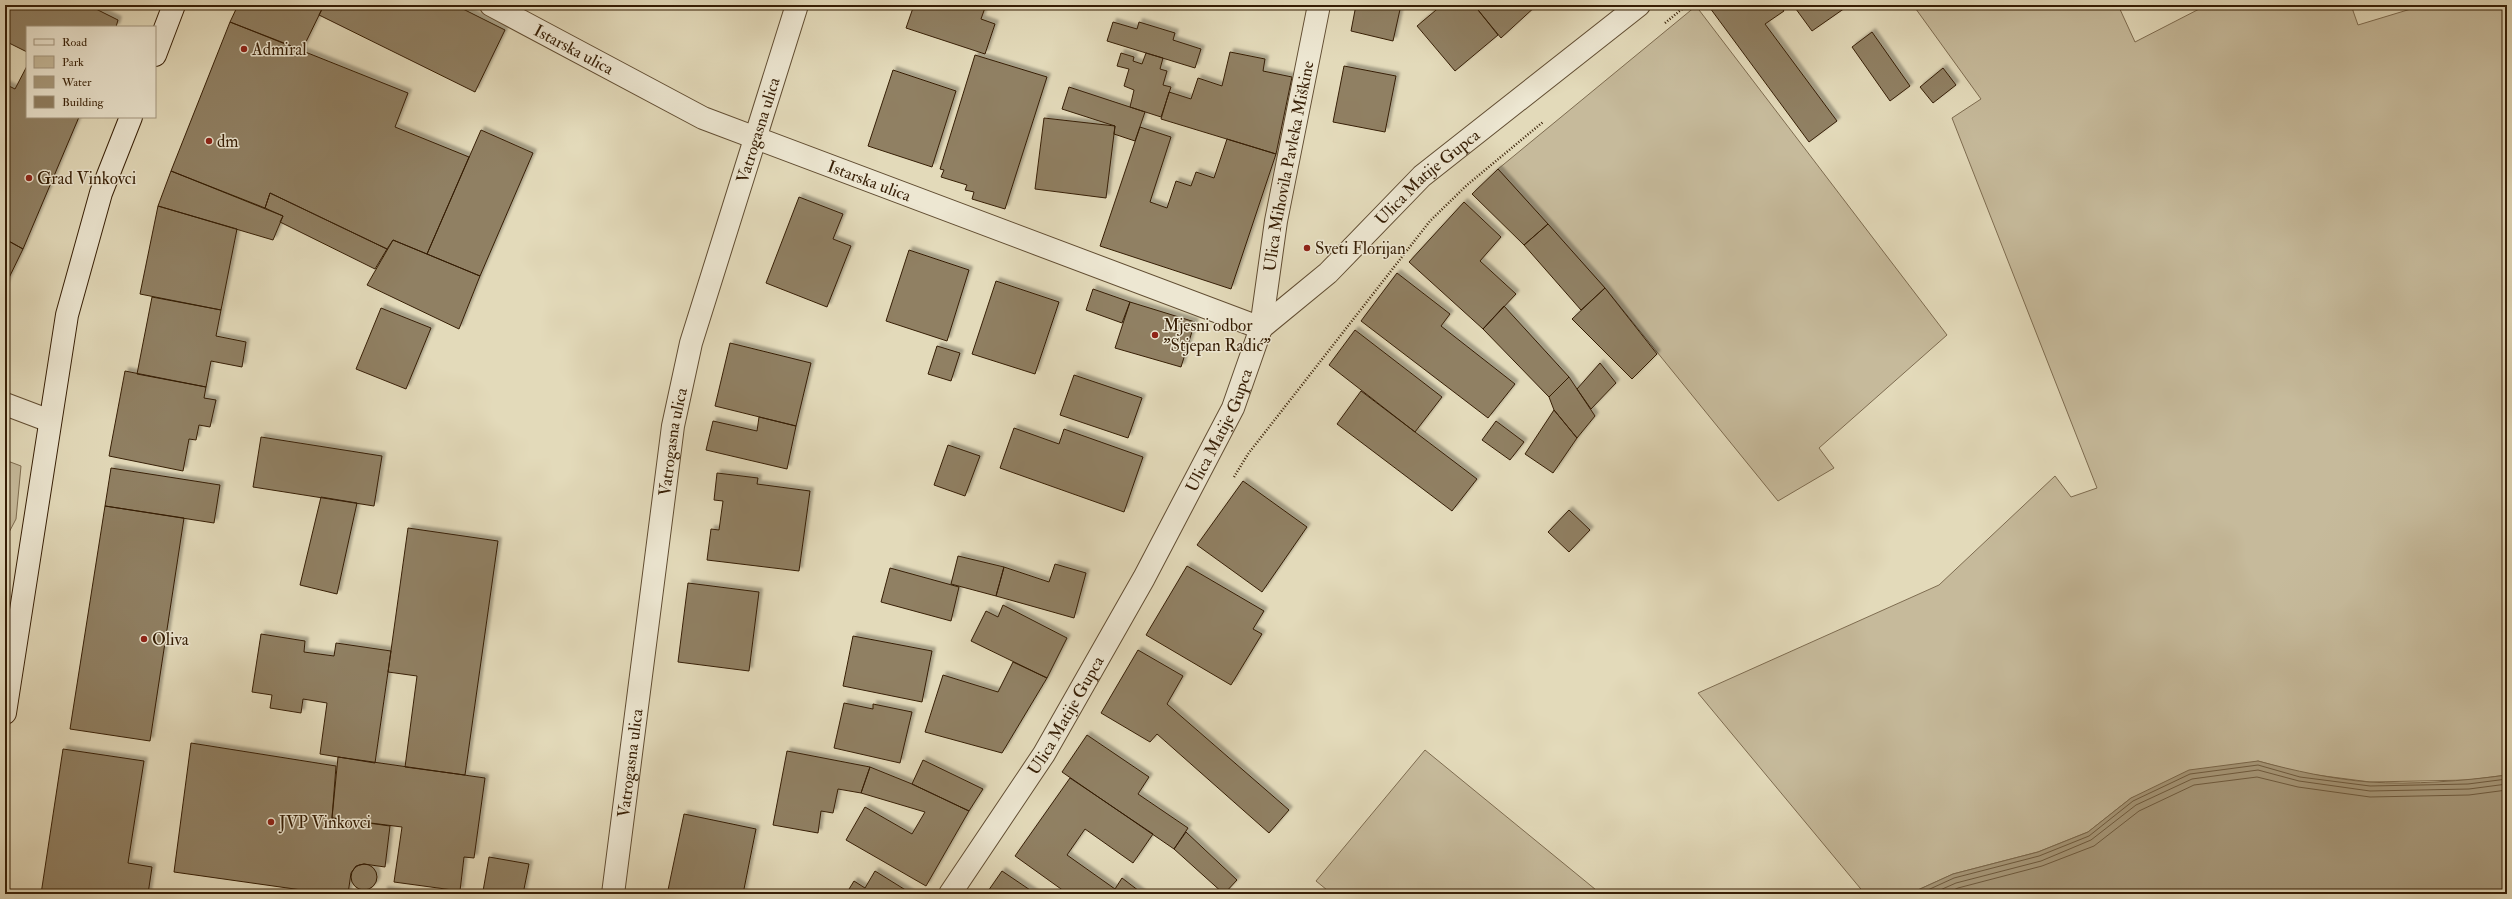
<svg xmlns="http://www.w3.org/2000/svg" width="2512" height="899" viewBox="0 0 2512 899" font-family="'IM FELL Double Pica',serif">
	<defs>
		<filter id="shadow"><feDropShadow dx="3.5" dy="-3.5" stdDeviation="1" flood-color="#0004"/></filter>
	</defs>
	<rect width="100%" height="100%" fill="#e3daba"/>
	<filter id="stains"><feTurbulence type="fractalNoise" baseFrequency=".005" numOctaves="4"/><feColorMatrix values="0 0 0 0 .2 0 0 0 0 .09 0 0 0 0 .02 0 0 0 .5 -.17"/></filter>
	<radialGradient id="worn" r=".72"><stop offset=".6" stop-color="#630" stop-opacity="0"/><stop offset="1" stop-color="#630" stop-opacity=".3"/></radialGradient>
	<path fill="#c6ba9b" stroke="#7e6c50" d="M1913,5H2118L2135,42L2207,5H2351L2358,25L2424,5H2507V775L2468,780L2370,782L2301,773L2258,761L2131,798L2088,832L2038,852L1953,874L1909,894H1865L1698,693L1939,585L2055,476L2071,497L2097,488L1952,118L1981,99Z
		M1696,6L1947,335L1819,448L1834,468L1778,501L1605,288L1498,169Z
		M5,460L21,466L16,519L5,540Z
		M1425,750L1601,894H1332L1316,881Z"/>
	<path fill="#a89a7c" stroke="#7a684c" d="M2258,761C2295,771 2332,779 2369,782C2413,785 2463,781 2507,775V894H1909L1953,874L2038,852L2088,832L2131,798L2189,770Z"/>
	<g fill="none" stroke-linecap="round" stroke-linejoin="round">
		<path stroke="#6f5c40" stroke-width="1" d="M1919,894L1954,878L2039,856L2089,836L2133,801L2190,774L2258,765L2300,777L2370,786L2468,784L2507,779
			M1931,894L1956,883L2041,861L2091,840L2136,805L2192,779L2258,770L2299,781L2370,791L2469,789L2507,784
			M1945,894L1958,888L2042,866L2094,846L2139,811L2194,785L2257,777L2298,787L2370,797L2469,795L2507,790"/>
	</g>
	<path fill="#908063" stroke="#361e05" filter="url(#shadow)" d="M5,5H66L73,9L75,5H88L118,20L116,27H27V52L5,41Z
		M238,5H324L302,50L230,22Z
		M324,5H455L505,30L475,92L319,15Z
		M914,5H986L981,19L995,24L985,54L906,28Z
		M1356,5H1401L1393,41L1351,31Z
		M1442,5H1474L1498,35L1455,71L1417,26Z
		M1474,5H1537L1501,38Z
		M1714,5H1779L1784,11L1765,24L1837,121L1809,142L1710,8Z
		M1793,5H1843L1845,8L1812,31Z
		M230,22L408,93L395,127L469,157L427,254L393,240L387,249L270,193L265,208L171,171Z
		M1113,22L1137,29L1139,22L1175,33L1173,40L1201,49L1195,68L1107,41Z
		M1872,32L1910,86L1890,101L1852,47Z
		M1230,52L1265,59L1263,71L1292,77L1276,154L1161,119L1169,92L1191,99L1198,78L1222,86Z
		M1121,53L1134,57L1133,61L1142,64L1146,53L1163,58L1160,69L1167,71L1163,85L1171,87L1161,117L1130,107L1134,90L1124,86L1129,69L1117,66Z
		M975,55L1047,77L1005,209L972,199L974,192L965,190L967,185L941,177L944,170L940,169Z
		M27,66V117H79L23,249L5,239V84L15,89Z
		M1344,66L1396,76L1385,132L1333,122Z
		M1943,68L1956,85L1933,103L1920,87Z
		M893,70L956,91L932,167L868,146Z
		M1069,87L1145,112L1135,141L1114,134L1115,126L1062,109Z
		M1044,118L1115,126L1106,198L1035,189Z
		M1140,127L1171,137L1150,202L1167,208L1176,181L1191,186L1196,172L1214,178L1227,139L1276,154L1231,289L1100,246Z
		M481,130L533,153L480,276L427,254Z
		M1498,169L1548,224L1524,245L1472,194Z
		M171,171L283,216L273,240L158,206Z
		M270,193L387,249L375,269L280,222L283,216L265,208Z
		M799,197L843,214L833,239L851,246L827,307L766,283Z
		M1464,202L1501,237L1480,261L1516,294L1483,329L1409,262Z
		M158,206L237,229L221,310L140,294Z
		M1548,224L1605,288L1581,310L1524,245Z
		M5,239L23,249L5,286Z
		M393,240L480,276L459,329L367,285Z
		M909,250L969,270L947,341L886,321Z
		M1397,273L1450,314L1441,326L1515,384L1488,418L1361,321Z
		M996,281L1059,302L1035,374L972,354Z
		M1605,288L1657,354L1632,379L1572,319Z
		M1093,289L1130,302L1122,323L1086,310Z
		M152,297L221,310L216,336L246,342L242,367L211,361L206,387L137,374Z
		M1130,302L1195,322L1181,367L1115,348Z
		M1504,306L1569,377L1549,397L1483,329Z
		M381,308L431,328L406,389L356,369Z
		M1355,330L1442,397L1415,432L1329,365Z
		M730,343L811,363L796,426L715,406Z
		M937,346L960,353L951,381L928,374Z
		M1600,363L1616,383L1591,409L1577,389Z
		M125,371L206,387L204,398L216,400L210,427L199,425L196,440L189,439L183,471L109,456Z
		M1074,375L1142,398L1128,438L1060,415Z
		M1569,377L1595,416L1577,438L1554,410L1549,397Z
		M1361,391L1477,479L1452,511L1337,424Z
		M1554,410L1577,438L1553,473L1525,454Z
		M759,417L796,426L787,469L706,450L713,421L757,431Z
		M1496,421L1524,442L1510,460L1482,440Z
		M1014,428L1059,444L1064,429L1143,457L1124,512L1000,468Z
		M261,437L382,456L374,506L253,487Z
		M948,445L980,456L965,496L934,485Z
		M111,468L220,485L214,523L105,506Z
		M717,473L758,478L757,484L810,491L799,571L707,560L711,529L719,530L723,501L714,500Z
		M1243,481L1307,527L1262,592L1197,545Z
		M321,497L357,503L337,594L300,585Z
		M105,506L184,518L150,741L70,729Z
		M1569,510L1590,530L1569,552L1548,532Z
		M408,528L498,541L465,775L405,767L417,676L388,672Z
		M958,556L1004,567L996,596L951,584Z
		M1055,564L1086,573L1074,618L996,596L1004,567L1049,582Z
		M1187,566L1264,611L1253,629L1262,634L1231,685L1146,635Z
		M890,568L959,587L951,621L881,602Z
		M688,583L759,592L749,671L678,662Z
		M1003,605L1067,638L1047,678L971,641L986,611L998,617Z
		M261,634L305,641L304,652L334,656L336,643L391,651L375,763L320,754L327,703L303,699L301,713L270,708L272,695L252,692Z
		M853,636L932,651L922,702L843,686Z
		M1138,650L1183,676L1167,704L1289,810L1269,833L1157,734L1150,742L1101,713Z
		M1013,662L1047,678L1002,753L925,732L943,675L998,692Z
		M844,703L873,709V704L912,712L900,763L834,748Z
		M1087,735L1149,777L1138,794L1188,828L1174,849L1062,772Z
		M191,743L336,766L332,818L390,826L385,867L364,864L356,866L351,873L348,894H330L174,872Z
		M63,749L144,761L128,863L152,867L148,894H41Z
		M787,751L870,767L861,793L838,789L833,813L821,811L818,833L773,825Z
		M338,757L485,778L474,858L464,857L460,891L394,882L402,827L332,818Z
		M923,760L983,789L969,811L912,784Z
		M870,767L912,784L969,811L926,886L846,840L865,807L912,834L925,812L861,793Z
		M1070,778L1153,834L1133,863L1085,829L1067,855L1115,889L1122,878L1143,894H1068L1015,856Z
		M684,814L756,829L743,894H687L668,890Z
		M1186,832L1237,880L1224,894L1174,849Z
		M489,857L529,864L523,894L483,891Z
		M351 877a13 13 0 1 1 26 0a13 13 0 1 1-26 0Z
		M875,871L912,894H846L854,881L865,888Z
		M1002,871L1036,894H986Z
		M384,890L411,894H384Z"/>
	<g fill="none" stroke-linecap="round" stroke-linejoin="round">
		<defs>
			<path id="pedestrian" d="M5,404L50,421"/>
			<g id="minor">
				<path id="s1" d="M491,5L703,118L1261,328"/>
				<path id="s2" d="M1261,328L1328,273L1422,176L1639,5"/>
				<path id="s3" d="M613,894L673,426L691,343L797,5"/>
				<path id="s4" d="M950,894L1044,754L1144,578L1233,408L1261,328L1276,221L1319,5"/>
			</g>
			<path id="secondary" d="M155,55L174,5
				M5,713L67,315L101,193L131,117"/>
		</defs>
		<use href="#pedestrian" stroke="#614d32" stroke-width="24"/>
		<use href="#minor" stroke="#614d32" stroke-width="24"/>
		<use href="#secondary" stroke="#361e05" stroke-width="24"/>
		<path stroke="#361e05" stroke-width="2.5" stroke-dasharray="1 2" stroke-linecap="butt" d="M1665,23L1687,5
			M1234,477L1248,454L1430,221L1467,185L1543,122"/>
		<use href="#pedestrian" stroke="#ede7d2" stroke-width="22"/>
		<use href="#minor" stroke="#ede7d2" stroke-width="22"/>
		<use href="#secondary" stroke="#ede7d2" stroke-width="22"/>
	</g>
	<g fill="#8f2418" stroke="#ede7d2" stroke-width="1.5">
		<circle cx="244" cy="49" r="4"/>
		<circle cx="209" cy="141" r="4"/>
		<circle cx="29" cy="178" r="4"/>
		<circle cx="1307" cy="248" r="4"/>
		<circle cx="1155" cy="335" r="4"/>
		<circle cx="144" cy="639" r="4"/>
		<circle cx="271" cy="822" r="4"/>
	</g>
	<g text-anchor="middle" stroke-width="3" stroke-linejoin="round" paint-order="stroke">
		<g font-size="17" fill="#361e05" stroke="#ede7d2" text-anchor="start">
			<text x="252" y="55">Admiral</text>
			<text x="217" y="147">dm</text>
			<text x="37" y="184">Grad Vinkovci</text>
			<text x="1315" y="254">Sveti Florijan</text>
			<text x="1163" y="331">Mjesni odbor<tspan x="1163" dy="20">"Stjepan Radić"</tspan></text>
			<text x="152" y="645">Oliva</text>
			<text x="279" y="828">JVP Vinkovci</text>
		</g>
		<g font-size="17" fill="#361e05" stroke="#ede7d2">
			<text dy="6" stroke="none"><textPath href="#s1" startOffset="94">Istarska ulica</textPath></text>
			<text dy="6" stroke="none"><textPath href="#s3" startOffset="780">Vatrogasna ulica</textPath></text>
			<text dy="6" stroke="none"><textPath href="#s4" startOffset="812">Ulica Mihovila Pavleka Miškine</textPath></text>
			<text dy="6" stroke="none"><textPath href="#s2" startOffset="225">Ulica Matije Gupca</textPath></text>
			<text dy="6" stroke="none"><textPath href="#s1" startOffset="418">Istarska ulica</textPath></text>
			<text dy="6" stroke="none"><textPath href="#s4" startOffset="537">Ulica Matije Gupca</textPath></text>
			<text dy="6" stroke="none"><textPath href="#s3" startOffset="456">Vatrogasna ulica</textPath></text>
			<text dy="6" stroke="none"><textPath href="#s4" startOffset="213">Ulica Matije Gupca</textPath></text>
			<text dy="6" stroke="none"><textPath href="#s3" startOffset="132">Vatrogasna ulica</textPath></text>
		</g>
	</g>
	<rect width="2512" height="899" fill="none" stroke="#e3daba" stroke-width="20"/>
	<rect x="6" y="6" width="2500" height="887" fill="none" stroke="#361e05" stroke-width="2"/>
	<rect x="10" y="10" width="2492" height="879" fill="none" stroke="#361e05"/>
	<rect x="26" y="26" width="130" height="92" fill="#ede7d2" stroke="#a49780"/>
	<rect x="34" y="39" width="20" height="6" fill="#ede7d2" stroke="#a49780"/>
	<text x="62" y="46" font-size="12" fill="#361e05">Road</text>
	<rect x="34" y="56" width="20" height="12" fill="#c6ba9b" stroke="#a49780"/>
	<text x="62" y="66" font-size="12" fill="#361e05">Park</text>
	<rect x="34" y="76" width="20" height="12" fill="#a89a7c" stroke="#a49780"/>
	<text x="62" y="86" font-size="12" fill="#361e05">Water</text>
	<rect x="34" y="96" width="20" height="12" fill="#908063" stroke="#a49780"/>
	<text x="62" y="106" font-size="12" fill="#361e05">Building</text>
	<rect width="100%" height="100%" filter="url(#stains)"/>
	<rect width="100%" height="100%" fill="url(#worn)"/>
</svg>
